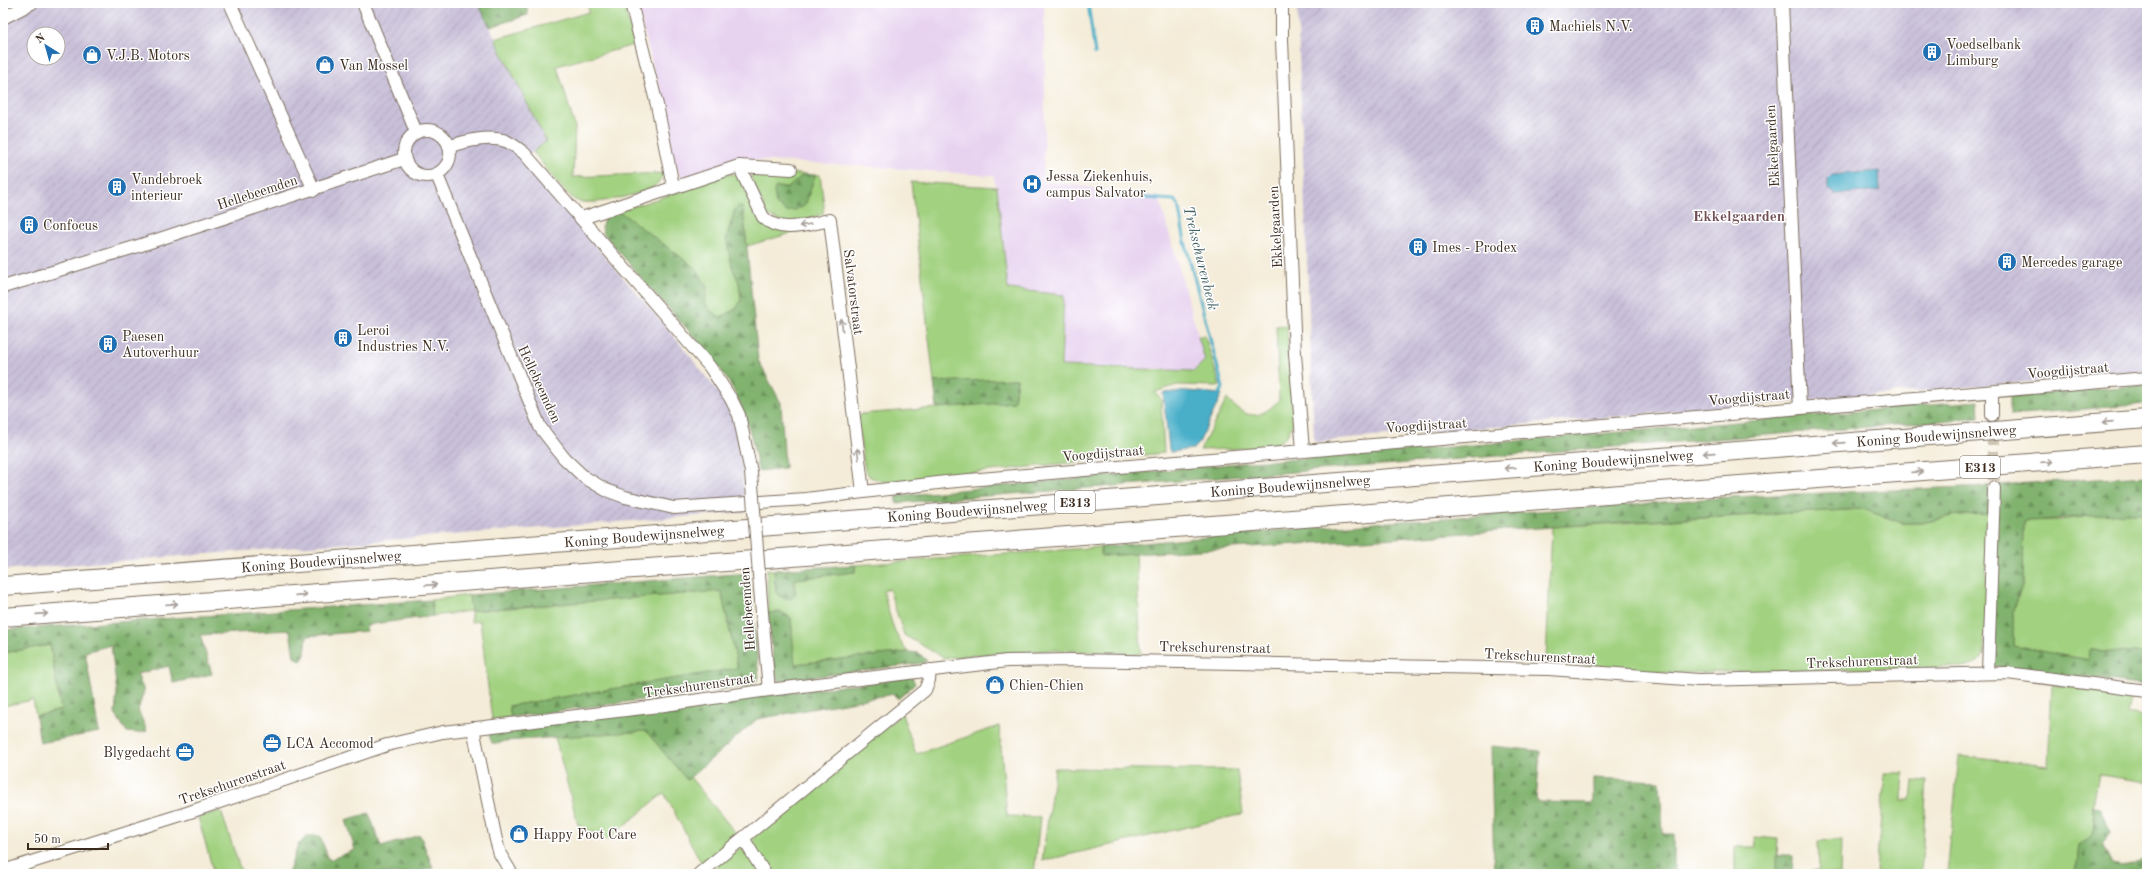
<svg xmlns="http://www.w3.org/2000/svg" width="2150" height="877" viewBox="0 0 2150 877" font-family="'Old Standard TT',serif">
	<defs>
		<pattern id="industrial-furrows" width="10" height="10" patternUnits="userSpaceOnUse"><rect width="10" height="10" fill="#c8bfd8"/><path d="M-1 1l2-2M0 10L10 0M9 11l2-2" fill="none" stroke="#ada4b9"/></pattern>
		<pattern id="forest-firs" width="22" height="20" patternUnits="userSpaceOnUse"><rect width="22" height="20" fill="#81b36e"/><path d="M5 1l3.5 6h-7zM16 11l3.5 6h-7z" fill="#6b925a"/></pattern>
	</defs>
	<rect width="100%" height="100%" fill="#fff"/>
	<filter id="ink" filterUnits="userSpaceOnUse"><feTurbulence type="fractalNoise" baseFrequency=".025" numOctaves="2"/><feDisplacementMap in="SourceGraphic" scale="8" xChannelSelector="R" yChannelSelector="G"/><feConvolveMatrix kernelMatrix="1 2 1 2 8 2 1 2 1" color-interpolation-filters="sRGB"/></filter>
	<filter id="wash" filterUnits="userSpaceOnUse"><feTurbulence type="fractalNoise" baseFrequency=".012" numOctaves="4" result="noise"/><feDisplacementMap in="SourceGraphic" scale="16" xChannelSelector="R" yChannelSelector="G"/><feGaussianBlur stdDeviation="0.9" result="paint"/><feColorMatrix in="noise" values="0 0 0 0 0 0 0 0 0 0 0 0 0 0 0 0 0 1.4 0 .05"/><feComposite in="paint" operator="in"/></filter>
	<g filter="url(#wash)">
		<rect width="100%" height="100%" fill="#f4ecd8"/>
		<path fill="#e7d2ef" d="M636,3H1044L1045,99L1043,181L1159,197L1205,360L1194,371L1061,366L1008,289L994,176L879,167L739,159L701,172L682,177L673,163L660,87L654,70Z"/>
		<path fill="url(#industrial-furrows)" fill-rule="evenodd" d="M37,3H488L480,7L546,141L522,161L674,336L723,398L733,419L741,446L745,512L3,570V21ZM34,34H58V58H34Z
			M1297,3H2147V372L1314,442Z"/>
		<path fill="#a2d180" stroke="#6e7e4f" d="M587,3H624L634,45L557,66L575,127L573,177L664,173C661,177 659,183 655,186C643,194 587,208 575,200C562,191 544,165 533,152L546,141L495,39L589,12Z
			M754,172L804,174L788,188L776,187L794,211L806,203L815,175H820L824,205L823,214L789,224L768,216L751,178Z
			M726,174H734L739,179L760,218L802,230L747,246L743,208L732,267L739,282L741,300L736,309L720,318L711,311L705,303L707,287L619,211L682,191Z
			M911,182L997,187L1008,289L1064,295L1061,366L1194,371L1205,360L1198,336H1205L1220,386L1177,385L1155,392L1161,399L1164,453L885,482L870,477L865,470L857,420L861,414L1014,402L1017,379L934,382Z
			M1287,325L1293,424C1290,429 1288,436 1283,440C1269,450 1218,449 1200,450L1227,399C1246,419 1259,421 1279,400L1276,326Z
			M1863,509L1902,523H1922L1957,515L1988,514L1984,655C1978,663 1973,665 1963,667L1668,673L1546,660L1552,527Z
			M2119,512L2147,513V654L2091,650L2090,660L2013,647V613L2023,582L2024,521L2062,520Z
			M1101,547L1102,556L1136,554L1141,654L1057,650L996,653L944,658L904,635L889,589L883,591C889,612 893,636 908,652L794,664L791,618L781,612L768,613L767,569L774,570L776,593L795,595V579L855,572V565Z
			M721,591L738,668L509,706L511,717L492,720L480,621L471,622V611L433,616L431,600L469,595L471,611Z
			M50,645L61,710L36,716L33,700L3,706V653Z
			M2052,685L2131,693L2127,714L2147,718V782L2099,775C2097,785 2094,796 2093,807C2092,825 2100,834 2079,845L2076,874H1947L1959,756L2048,766Z
			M902,714L916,754L999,726L1007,816L1040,817L1034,874H768C763,863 749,845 755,834Z
			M646,731L687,780L690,777L738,836L703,866L664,793L607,840L578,825L555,737Z
			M1055,768L1237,770L1243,814L1042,861Z
			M1885,773H1904L1902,800H1911L1913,780L1927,781L1921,874H1900L1876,871Z
			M221,811L242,874H214L198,817Z
			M1755,837L1778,839L1776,874H1735V847H1756Z
			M1841,840L1840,874H1803V872L1819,870L1818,841Z
			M738,849H745L760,874H708Z"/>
		<path fill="url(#forest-firs)" stroke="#5e6e46" d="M488,3H526L528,15L490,27L480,7Z
			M804,174L815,175L806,203L803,207L787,212L776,204L774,191L776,187L788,188Z
			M739,206L743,208L758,360L781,403L785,468L758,471C746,390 720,365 667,307C645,283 624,257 603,233L602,226L604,218L619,211L697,269L707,287L705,303L711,311L721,318L736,309L741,300L739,282L732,267L726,239L735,209Z
			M1017,379L1014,402L937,408L934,382Z
			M2147,385V404L2010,415V396Z
			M1978,401L1979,417L1920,423L896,503L897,496L1251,462L1370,454Z
			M2147,476V513C2106,512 2065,520 2024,521L2023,582L2013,613V646L2089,660L2090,650L2147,654V685L1995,666L1992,661L1997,485Z
			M1989,486L1988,514L1957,515L1922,523H1902L1863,509L1623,522L1396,538L1101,556V547L1294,529L1731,497Z
			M855,565V572L795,579V595L791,599L783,598L776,593L774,570Z
			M749,573L759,677L755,683L748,686L511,717L509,706L738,668L721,591L471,611L469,595Z
			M431,600L433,616L366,625L367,631L307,636L305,654L301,661L294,657L290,630L200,635L212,674L173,683L169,666L137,674L144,691L138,710L147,731L138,733L127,732L115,714L117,692L111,645L85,652L99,732L40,743L36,716L61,710L50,645L3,653V630Z
			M781,612L791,618L795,664L908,652L919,653L927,661L923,663L779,681L774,667L768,613Z
			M912,677L915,684L898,699L893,694L757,719L687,780L646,731L505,741L497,744L492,743L489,735L490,731Z
			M1491,746L1540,751L1536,802L1593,803V778L1660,781L1663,834H1674V874H1494Z
			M2093,805L2100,809L2111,832L2103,846L2112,864C2127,868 2136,864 2147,855V874H2076L2079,845C2100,834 2092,824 2093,805Z
			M369,813L381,847L420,835L433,868L411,874H288L298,845L307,836H320L329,860L355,850L346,820Z
			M1776,856H1793L1792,874H1776Z"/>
		<path fill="#4aafc9" stroke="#426c74" d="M1879,171L1880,191L1835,194L1828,188V179L1832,175Z
			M1188,391L1222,394L1198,445L1193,449L1171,452L1169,449L1163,393Z"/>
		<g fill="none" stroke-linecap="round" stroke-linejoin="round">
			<path stroke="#4aafc9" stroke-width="3" d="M1088,3L1095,54
				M1103,191L1105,195L1174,200L1178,204L1185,242L1223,388L1219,394"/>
		</g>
	</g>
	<g filter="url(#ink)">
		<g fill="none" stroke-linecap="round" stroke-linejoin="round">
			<path stroke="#cfc5b3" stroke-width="12" stroke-dasharray="12 6" stroke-linecap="butt" d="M1992,415L1994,488"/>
			<defs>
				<path id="minor" d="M230,3L314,190
					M363,3L416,132
					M631,3L657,105L673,186
					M1282,3V40L1295,354L1303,450
					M1782,3L1800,408
					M3,18L32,3
					M404 153a23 23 0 1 1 46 0a23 23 0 1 1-46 0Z
					M450,146C466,141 488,135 506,141C512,144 519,149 524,153L710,367L731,399L739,415L751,472
					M739,166L763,217C780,235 808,224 830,220L863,492
					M437,175L540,427L564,458L584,477L606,490L625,497L674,508L806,499L946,482L2147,378
					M582,218L739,166L791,169
					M3,287L135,247L404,159
					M1992,392V415
					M762,613L769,690
					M1988,673L1994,488
					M473,728L496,840L500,854L512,874
					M743,838L765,874
					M3,871L187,813L387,745L443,732L651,707L769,690L1007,661L1072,660L1549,669L1699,680L2007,673L2147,691
					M699,874L925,690L929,680L930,670"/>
				<g id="highway">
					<path id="s1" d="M3,586L2147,419"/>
					<path d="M3,617L2147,454"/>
				</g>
			</defs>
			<use href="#minor" stroke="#7c6e5f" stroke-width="14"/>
			<use href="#highway" stroke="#7c6e5f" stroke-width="20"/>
			<use href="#minor" stroke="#fff" stroke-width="12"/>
			<use href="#highway" stroke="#fff" stroke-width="18"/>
			<defs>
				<path id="minor-bridge" d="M751,472L762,613"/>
			</defs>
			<use href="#minor-bridge" stroke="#7c6e5f" stroke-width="14" stroke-linecap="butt"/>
			<use href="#minor-bridge" stroke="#fff" stroke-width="12"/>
		</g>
		<defs><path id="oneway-shaft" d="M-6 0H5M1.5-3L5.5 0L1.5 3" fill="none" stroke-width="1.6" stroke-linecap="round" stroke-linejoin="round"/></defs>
		<g stroke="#a79f9a">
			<use href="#oneway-shaft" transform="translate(805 225) rotate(170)"/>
			<use href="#oneway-shaft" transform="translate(842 325) rotate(-97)"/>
			<use href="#oneway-shaft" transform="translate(2108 422) rotate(176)"/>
			<use href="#oneway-shaft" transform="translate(1839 443) rotate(176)"/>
			<use href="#oneway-shaft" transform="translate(1709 453) rotate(176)"/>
			<use href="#oneway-shaft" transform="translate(858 454) rotate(-97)"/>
			<use href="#oneway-shaft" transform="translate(2047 462) rotate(-4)"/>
			<use href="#oneway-shaft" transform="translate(1510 468) rotate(176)"/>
			<use href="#oneway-shaft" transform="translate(1917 472) rotate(-4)"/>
			<use href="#oneway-shaft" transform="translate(431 585) rotate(-4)"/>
			<use href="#oneway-shaft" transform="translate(301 595) rotate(-4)"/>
			<use href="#oneway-shaft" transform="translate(172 604) rotate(-4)"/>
			<use href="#oneway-shaft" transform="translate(42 614) rotate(-4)"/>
		</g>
	</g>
	<defs>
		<symbol id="building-disc" viewBox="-11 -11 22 22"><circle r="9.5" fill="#1f6fb2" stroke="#fff"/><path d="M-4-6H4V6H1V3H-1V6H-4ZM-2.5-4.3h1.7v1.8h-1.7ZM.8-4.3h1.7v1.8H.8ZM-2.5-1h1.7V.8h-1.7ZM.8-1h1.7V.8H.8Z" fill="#fff"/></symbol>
		<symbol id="shop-disc" viewBox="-11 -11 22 22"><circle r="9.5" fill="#1f6fb2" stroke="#fff"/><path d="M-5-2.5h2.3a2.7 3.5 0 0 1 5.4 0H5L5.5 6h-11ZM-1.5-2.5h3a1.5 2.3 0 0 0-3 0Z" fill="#fff"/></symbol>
		<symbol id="hospital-disc" viewBox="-11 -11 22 22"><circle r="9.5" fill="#1f6fb2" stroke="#fff"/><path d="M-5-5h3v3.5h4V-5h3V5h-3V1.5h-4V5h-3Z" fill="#fff"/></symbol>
		<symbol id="office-disc" viewBox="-11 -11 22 22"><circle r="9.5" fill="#1f6fb2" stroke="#fff"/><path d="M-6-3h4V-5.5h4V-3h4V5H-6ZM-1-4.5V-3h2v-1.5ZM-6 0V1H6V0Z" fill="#fff"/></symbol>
	</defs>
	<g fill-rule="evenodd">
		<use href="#building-disc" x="1524" y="15" width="22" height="22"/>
		<use href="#building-disc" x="1921" y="41" width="22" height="22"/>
		<use href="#shop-disc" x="81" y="44" width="22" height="22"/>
		<use href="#shop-disc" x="314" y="54" width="22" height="22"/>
		<use href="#hospital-disc" x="1021" y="173" width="22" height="22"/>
		<use href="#building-disc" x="106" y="176" width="22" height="22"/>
		<use href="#building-disc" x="18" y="214" width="22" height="22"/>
		<use href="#building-disc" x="1407" y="236" width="22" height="22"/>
		<use href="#building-disc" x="1996" y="251" width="22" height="22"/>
		<use href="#building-disc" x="332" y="327" width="22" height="22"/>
		<use href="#building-disc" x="97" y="333" width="22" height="22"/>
		<use href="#shop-disc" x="984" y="674" width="22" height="22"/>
		<use href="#office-disc" x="261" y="732" width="22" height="22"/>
		<use href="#office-disc" x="174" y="741" width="22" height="22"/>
		<use href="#shop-disc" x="508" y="823" width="22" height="22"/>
	</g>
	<g text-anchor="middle" stroke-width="3" stroke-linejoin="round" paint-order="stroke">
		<g fill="#fff" stroke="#766a62" stroke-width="1">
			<rect x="1960" y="456" width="40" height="22" rx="3"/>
			<rect x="1055" y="491" width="40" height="22" rx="3"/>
		</g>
		<g font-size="13" font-weight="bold" fill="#3b2a1e">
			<text x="1980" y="472">E313</text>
			<text x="1075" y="507">E313</text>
		</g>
		<g font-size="14" fill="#3b2a1e" stroke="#fff" text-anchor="start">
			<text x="1549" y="31">Machiels N.V.</text>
			<text x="1946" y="49">Voedselbank<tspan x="1946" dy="16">Limburg</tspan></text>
			<text x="106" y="60">V.J.B. Motors</text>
			<text x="339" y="70">Van Mossel</text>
			<text x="1046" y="181">Jessa Ziekenhuis,<tspan x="1046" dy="16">campus Salvator</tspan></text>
			<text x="131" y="184">Vandebroek<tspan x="131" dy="16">interieur</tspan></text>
			<text x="43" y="230">Confocus</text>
			<text x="1432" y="252">Imes - Prodex</text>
			<text x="2021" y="267">Mercedes garage</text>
			<text x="357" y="335">Leroi<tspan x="357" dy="16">Industries N.V.</tspan></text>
			<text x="122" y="341">Paesen<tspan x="122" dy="16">Autoverhuur</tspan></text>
			<text x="1009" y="690">Chien-Chien</text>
			<text x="286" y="748">LCA Accomod</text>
			<text x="171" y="757" text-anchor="end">Blygedacht</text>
			<text x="533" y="839">Happy Foot Care</text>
		</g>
		<g font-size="14" fill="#3b2a1e" stroke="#fff">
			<text transform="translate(1772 146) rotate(-93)" y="5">Ekkelgaarden</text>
			<text transform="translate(257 192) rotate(-18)" y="5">Hellebeemden</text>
			<text transform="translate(1275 227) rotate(-93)" y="5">Ekkelgaarden</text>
			<text transform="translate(854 292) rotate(83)" y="5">Salvatorstraat</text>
			<text transform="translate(2068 370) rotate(-5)" y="5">Voogdijstraat</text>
			<text transform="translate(540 384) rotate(65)" y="5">Hellebeemden</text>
			<text transform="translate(1749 397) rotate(-5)" y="5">Voogdijstraat</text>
			<text transform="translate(1426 425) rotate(-4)" y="5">Voogdijstraat</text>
			<text dy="5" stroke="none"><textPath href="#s1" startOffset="1939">Koning Boudewijnsnelweg</textPath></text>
			<text transform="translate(1103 453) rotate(-5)" y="5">Voogdijstraat</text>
			<text dy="5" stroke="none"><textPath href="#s1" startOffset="1615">Koning Boudewijnsnelweg</textPath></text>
			<text dy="5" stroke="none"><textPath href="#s1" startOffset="1291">Koning Boudewijnsnelweg</textPath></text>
			<text dy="5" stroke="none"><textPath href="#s1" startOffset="967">Koning Boudewijnsnelweg</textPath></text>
			<text dy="5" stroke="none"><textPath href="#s1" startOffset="643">Koning Boudewijnsnelweg</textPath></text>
			<text dy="5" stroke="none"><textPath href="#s1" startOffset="319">Koning Boudewijnsnelweg</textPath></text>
			<text transform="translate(747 609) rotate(-94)" y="5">Hellebeemden</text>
			<text transform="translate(1215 647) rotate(1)" y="5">Trekschurenstraat</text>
			<text transform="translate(1540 656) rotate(3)" y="5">Trekschurenstraat</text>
			<text transform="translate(1862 661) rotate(-2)" y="5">Trekschurenstraat</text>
			<text transform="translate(699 685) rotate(-8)" y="5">Trekschurenstraat</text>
			<text transform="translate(232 782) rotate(-19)" y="5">Trekschurenstraat</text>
		</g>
		<g font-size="15" font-weight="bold" fill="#704d54" stroke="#fff">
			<text x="1739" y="221">Ekkelgaarden</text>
		</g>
		<g font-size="15" font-style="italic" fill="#415f62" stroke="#fff">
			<text transform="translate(1201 258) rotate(76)" y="5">Trekschurenbeek</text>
		</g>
	</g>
	<rect width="2150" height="877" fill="none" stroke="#fff" stroke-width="16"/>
	<g transform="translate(46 46) rotate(323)"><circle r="19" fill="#ffffff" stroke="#b1aaa5"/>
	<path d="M0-3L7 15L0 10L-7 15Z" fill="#1f6fb2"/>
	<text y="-6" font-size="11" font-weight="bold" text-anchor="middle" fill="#3b2a1e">N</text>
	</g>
	<path d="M28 843v6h80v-6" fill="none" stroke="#3b2a1e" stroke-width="2"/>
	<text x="34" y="843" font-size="12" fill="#3b2a1e" stroke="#ffffff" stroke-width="3" paint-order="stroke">50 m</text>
</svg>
